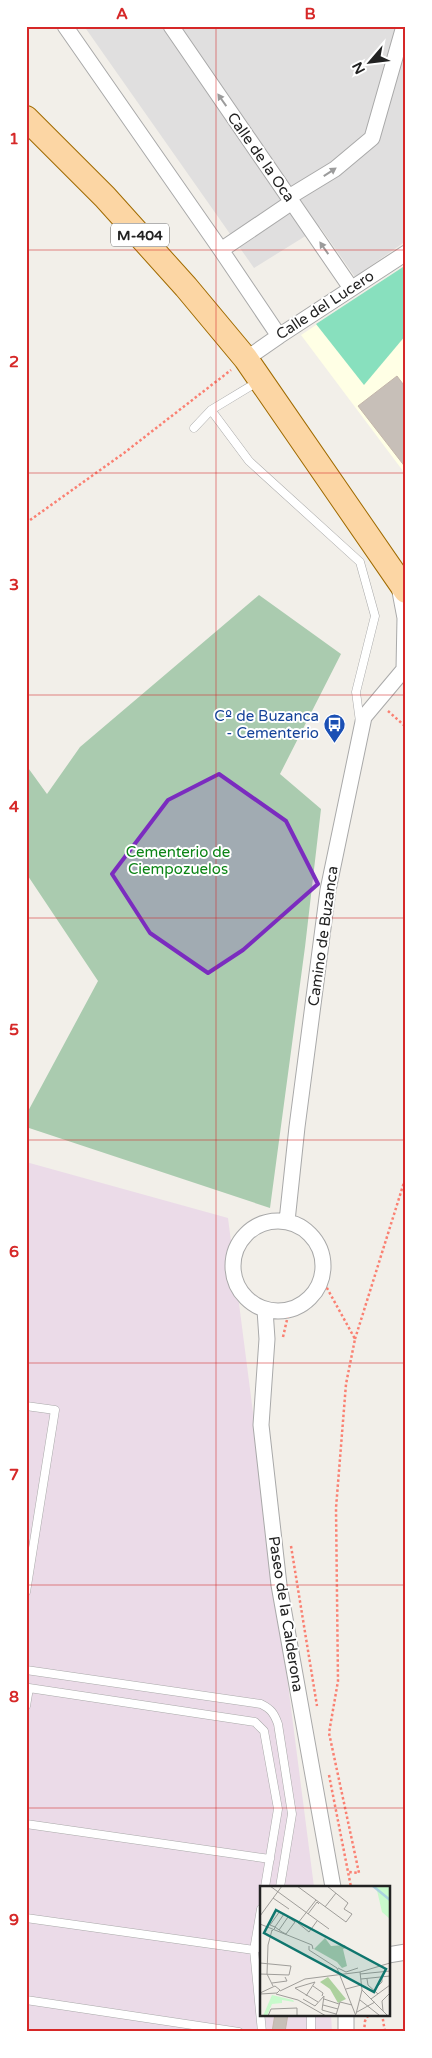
<svg xmlns="http://www.w3.org/2000/svg" width="432" height="2058" viewBox="0 0 432 2058" font-family="'Varela Round',sans-serif">
	<rect width="100%" height="100%" fill="#f2efe9"/>
	<path fill="#e0dfdf" d="M84,26H406V241L355,277L320,227L254,268Z"/>
	<path fill="#ebdbe8" d="M26,1162L228,1218L314,1887H261V2014H331L332,2032H26Z"/>
	<path fill="#ffffe5" d="M406,265V475L301,335Z"/>
	<path fill="#aacbaf" d="M259,595L341,654L280,774L321,809L305,947L270,1208L26,1127V1115L98,981L26,873V765L47,794L80,747Z"/>
	<path fill="#88e0be" d="M406,265V335L364,385L316,324Z"/>
	<path fill="#c7bfb8" stroke="#c4b6ab" d="M397,376L406,388V468L358,406Z
		M275,2014H288L285,2032H272Z"/>
	<g fill="none" stroke-linecap="round" stroke-linejoin="round">
		<defs>
			<path id="lane" d="M211,410L249,461L360,562L375,616L356,692L360,722
				M194,428L211,410L259,381
				M26,1406L55,1410L26,1592
				M26,1670L261,1704C271,1709 274,1713 278,1724L292,1814L280,1887
				M26,1706L29,1688L255,1722L264,1731L278,1809L265,1887
				M26,1824L270,1859
				M261,1909L254,1950L262,2032
				M26,1918L254,1950L261,1946
				M26,2000L239,2032
				M311,2032V2014"/>
			<path id="street" d="M65,26L221,250L279,336
				M171,26L351,288
				M289,197L335,169L372,138L404,26
				M221,250L292,202
				M246,359L279,336L406,253
				M398,581L405,618L404,669H406
				M233 1266a45 45 0 1 1 90 0a45 45 0 1 1-90 0Z
				M287,1221L297,1127L328,890L364,717L406,667
				M265,1310L267,1339L261,1425L279,1585L333,1887
				M388,1955L406,1952
				M346,2014V2032"/>
			<path id="primary" d="M26,118L105,197L186,287L246,359L406,591"/>
		</defs>
		<use href="#lane" stroke="#a9a9a9" stroke-width="9"/>
		<use href="#street" stroke="#a9a9a9" stroke-width="17"/>
		<use href="#primary" stroke="#a06b00" stroke-width="26"/>
		<path stroke="#fa8072" stroke-width="2.5" stroke-dasharray="2.5 2.5" stroke-linecap="butt" d="M26,523L124,453L231,370
			M388,711L406,727
			M322,1279L355,1339L346,1384L336,1508L338,1681L329,1733L359,1873L348,1872
			M283,1337L289,1311
			M355,1339L406,1176
			M291,1546L317,1706
			M329,1775L351,1887
			M382,2014L385,2032
			M364,2032L365,2021L369,2014"/>
		<use href="#lane" stroke="#fff" stroke-width="8"/>
		<use href="#street" stroke="#fff" stroke-width="15"/>
		<use href="#primary" stroke="#fcd6a4" stroke-width="24"/>
	</g>
	<defs><path id="oneway-solid" d="M-6-.8H1V-3.2L6.5 0L1 3.2V.8H-6Z" transform="scale(1.25)"/></defs>
	<g fill="#9c9c9c">
		<use href="#oneway-solid" transform="translate(222 100) rotate(-125)"/>
		<use href="#oneway-solid" transform="translate(330 172) rotate(-33)"/>
		<use href="#oneway-solid" transform="translate(324 248) rotate(-125)"/>
	</g>
	<path fill="#7b2cbf" fill-opacity="0.2" stroke="#7b2cbf" stroke-width="4" stroke-linejoin="round" d="M219,774L286,821L318,884L243,950L208,973L150,933L112,874L168,800Z"/>
	<path fill="none" stroke="#d62828" stroke-width="1" stroke-opacity="0.55" d="M216,26V2032M26,250H406M26,473H406M26,695H406M26,918H406M26,1140H406M26,1363H406M26,1585H406M26,1808H406"/>
	<defs>
		<symbol id="bus-pin" viewBox="-11 -11 22 30"><path d="M0 17L-7.5 6A9.5 9.5 0 1 1 7.5 6Z" fill="#1a4fb4" stroke="#fff"/><path d="M-5-6H5V4H4V6H2V4H-2V6H-4V4H-5ZM-3.5-4V0h7V-4ZM-3.5 1.2v1.5H-2V1.2ZM2 1.2v1.5H3.5V1.2Z" fill="#fff"/></symbol>
	</defs>
	<g fill-rule="evenodd">
		<use href="#bus-pin" x="322" y="712" width="25" height="34"/>
	</g>
	<g text-anchor="middle" stroke-width="4" stroke-linejoin="round" paint-order="stroke">
		<rect fill="#fff" stroke="#646464" stroke-width="1" x="111" y="223.5" width="58" height="23" rx="4"/>
		<g font-size="14" font-weight="bold" fill="#222">
			<text x="140" y="240">M-404</text>
		</g>
		<g font-size="15" fill="#222" stroke="#fff">
			<text transform="translate(261 157) rotate(55)" y="5">Calle de la Oca</text>
			<text transform="translate(325 305) rotate(-33)" y="5">Calle del Lucero</text>
			<text transform="translate(323 936) rotate(-82)" y="5">Camino de Buzanca</text>
			<text transform="translate(286 1614) rotate(81)" y="5">Paseo de la Calderona</text>
		</g>
		<g font-size="15" fill="#164399" stroke="#fff" text-anchor="end">
			<text x="319" y="721">Cº de Buzanca<tspan x="319" dy="17">- Cementerio</tspan></text>
		</g>
		<g font-size="15" fill="#0c8416" stroke="#fff">
			<text x="178" y="857">Cementerio de<tspan x="178" dy="17">Ciempozuelos</tspan></text>
		</g>
	</g>
	<g transform="translate(260 1886)">
		<rect width="130" height="130" fill="#f2efe9"/>
		<path d="M68,91L72,96L86,113L78,117L70,103L60,96Z" fill="#add19e"/>
		<path d="M65,52L71,60L85,59L86,62L83,63L87,80L82,82L77,76L54,63Z" fill="#aacbaf"/>
		<path d="M116,0H130V33L122,26ZM12,109L33,114L34,116L22,114V117L12,118L7,130H3Z" fill="#c8facc"/>
		<path fill="none" stroke="#aad3df" stroke-width="2.5" d="M113,0L130,14"/>
		<path fill="none" stroke="#9f9d99" stroke-width="1" d="M10,0L69,43M37,0L86,36L92,28L84,23L88,17L67,0M13,12L29,23M56,14L38,37L49,46L57,35M65,21L76,7M48,28L57,16L59,18M0,30L22,0M0,38L52,59L53,63M12,44L8,59L7,88L13,100M19,44L28,31M12,45L15,42V41L24,28L35,36L26,48L22,46L15,41L10,39L20,25M49,60V64L77,82L96,130M0,77L31,80L29,89L0,88M78,82L86,86L98,82M100,88L130,85M101,93L130,90M107,93L108,99L118,108M55,96L35,102L58,116M12,97L27,95L25,91M53,100L63,107L62,110M86,103L101,99M102,104L128,130M114,104L122,96V91M20,105L45,93L100,86L130,77M0,107L15,100L20,104L17,107L0,108M16,108L38,114L66,130M46,110L55,96M43,113L55,120L64,110L62,124L76,128M64,113L79,118M111,113L130,99M100,114L119,129M63,119L78,123M123,125L122,115L130,107M97,126L115,116M96,128L102,104L100,86M76,129L80,116L92,119M8,130L11,123L37,122V130"/>
		<path fill="#0f766e" fill-opacity="0.15" stroke="#0f766e" stroke-width="2.5" d="M16,24L126,83L114,106L4,47Z"/>
		<rect width="130" height="130" fill="none" stroke="#222" stroke-width="2.5"/>
	</g>
	<rect width="432" height="2058" fill="none" stroke="#ffffff" stroke-width="55"/>
	<g transform="translate(370 62) rotate(242)" stroke="#ffffff" stroke-width="4" paint-order="stroke">
	<path d="M0-4L9 19L0 12L-9 19Z" fill="#222222"/>
	<text y="-8" font-size="14" font-weight="bold" text-anchor="middle" fill="#222222">N</text>
	</g>
	<rect x="28" y="28" width="376" height="2002" fill="none" stroke="#d62828" stroke-width="2"/>
	<g font-size="16" text-anchor="middle" font-weight="bold" fill="#d62828">
		<text x="122" y="19">A</text>
		<text x="310" y="19">B</text>
		<text x="14" y="144">1</text>
		<text x="14" y="367">2</text>
		<text x="14" y="590">3</text>
		<text x="14" y="812">4</text>
		<text x="14" y="1035">5</text>
		<text x="14" y="1257">6</text>
		<text x="14" y="1480">7</text>
		<text x="14" y="1702">8</text>
		<text x="14" y="1925">9</text>
	</g>
</svg>
